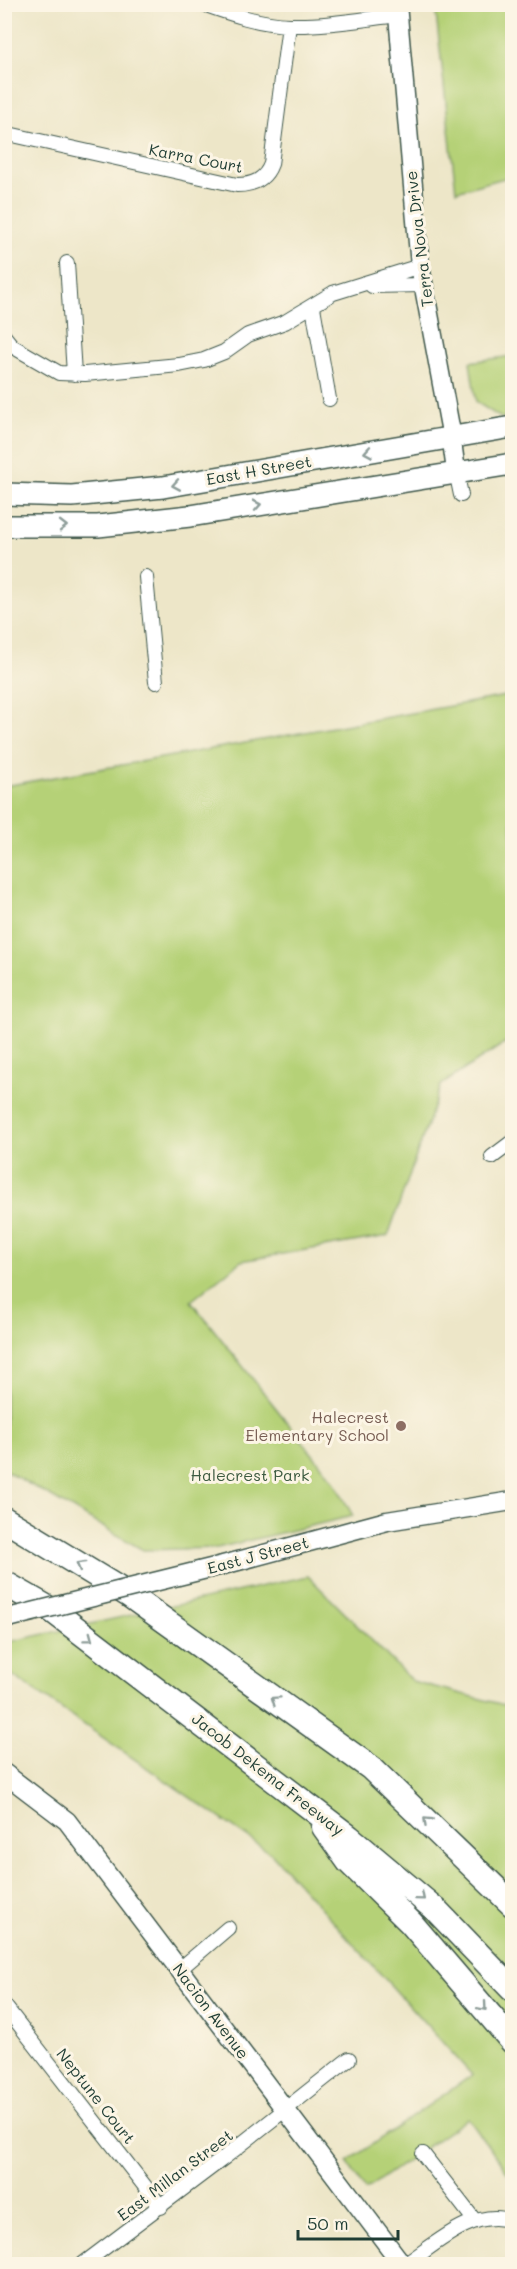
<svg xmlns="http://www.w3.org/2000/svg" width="517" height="2269" viewBox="0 0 517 2269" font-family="Mali,sans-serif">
	<rect width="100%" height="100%" fill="#fcf5e5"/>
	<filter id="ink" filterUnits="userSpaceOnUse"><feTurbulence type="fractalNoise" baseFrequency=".0167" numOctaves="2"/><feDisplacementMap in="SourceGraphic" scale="12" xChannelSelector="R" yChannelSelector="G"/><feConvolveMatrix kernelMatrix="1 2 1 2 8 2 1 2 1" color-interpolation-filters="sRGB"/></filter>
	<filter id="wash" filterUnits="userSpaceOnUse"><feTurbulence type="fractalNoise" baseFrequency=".008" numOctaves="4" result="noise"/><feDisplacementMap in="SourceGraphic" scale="24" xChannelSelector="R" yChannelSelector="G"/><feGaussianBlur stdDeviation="1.35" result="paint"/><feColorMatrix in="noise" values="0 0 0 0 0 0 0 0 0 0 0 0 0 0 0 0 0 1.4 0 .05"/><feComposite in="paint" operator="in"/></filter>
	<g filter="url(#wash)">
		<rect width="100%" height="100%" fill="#ede6c8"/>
		<path fill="#b5d177" stroke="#6a8756" stroke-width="1.5" d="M435,5H512V176L456,191Z
			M512,356V416L501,418L476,402L470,362Z
			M512,695V1038L441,1085L388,1236L241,1261L191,1301L333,1480L353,1516L217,1548L143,1550L5,1470V786Z
			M308,1576L412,1681L512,1707V2179L468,2118L365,2190L347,2162L472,2075L272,1854L5,1670L4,1643Z"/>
	</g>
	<g filter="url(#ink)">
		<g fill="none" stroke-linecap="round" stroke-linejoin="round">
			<defs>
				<path id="street" d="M203,4C231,14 260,24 290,25C326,26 363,19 398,15
					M4,133L237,185C253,185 265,180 271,164L289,25
					M67,263L74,374
					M372,286L423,285
					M313,307L329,399
					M4,336L12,346L59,373L85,374L179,365L204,360L224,352L248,335L285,322L333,293L420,266
					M456,471L461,495
					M146,577L156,682
					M492,1157L512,1142
					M180,1969L228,1928
					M4,2005L161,2207
					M423,2154L475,2221
					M83,2264L225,2157L349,2059
					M406,2264C436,2244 474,2207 512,2221"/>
				<path id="secondary" d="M397,4L420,266L450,427L456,471
					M223,1565L387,1521L512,1501
					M4,1773L67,1821L402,2264"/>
				<path id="primary" d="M4,494L72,496L163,487L512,427
					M4,526H98L190,516L512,464"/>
				<path id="highway" d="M4,1519L129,1595L371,1768L512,1904
					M4,1583L53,1611L349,1837L436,1910L512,1989
					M324,1827L349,1862L411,1923L512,2041"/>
			</defs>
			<use href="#street" stroke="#3e564a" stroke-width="16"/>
			<use href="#secondary" stroke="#3e564a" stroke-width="21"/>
			<use href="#primary" stroke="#3e564a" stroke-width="24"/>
			<use href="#highway" stroke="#3e564a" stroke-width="27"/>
			<use href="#street" stroke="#fff" stroke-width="14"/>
			<use href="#secondary" stroke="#fff" stroke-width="18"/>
			<use href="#primary" stroke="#fff" stroke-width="21"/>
			<use href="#highway" stroke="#fff" stroke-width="24"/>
			<defs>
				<path id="secondary-bridge" d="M4,1619L223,1565"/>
			</defs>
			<use href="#secondary-bridge" stroke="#3e564a" stroke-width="21" stroke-linecap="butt"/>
			<use href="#secondary-bridge" stroke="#fff" stroke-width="18"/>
		</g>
		<defs><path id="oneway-chevron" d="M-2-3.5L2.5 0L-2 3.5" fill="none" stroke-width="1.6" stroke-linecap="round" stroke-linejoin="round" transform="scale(1.5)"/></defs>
		<g stroke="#8f9e9a">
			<use href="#oneway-chevron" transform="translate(368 452) rotate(170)"/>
			<use href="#oneway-chevron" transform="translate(176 485) rotate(170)"/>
			<use href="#oneway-chevron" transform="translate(257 505) rotate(-10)"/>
			<use href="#oneway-chevron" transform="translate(63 526)"/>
			<use href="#oneway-chevron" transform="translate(80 1565) rotate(-149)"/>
			<use href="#oneway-chevron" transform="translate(89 1638) rotate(37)"/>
			<use href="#oneway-chevron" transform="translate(275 1700) rotate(-145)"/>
			<use href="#oneway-chevron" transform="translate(427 1821) rotate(-136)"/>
			<use href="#oneway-chevron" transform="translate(421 1897) rotate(40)"/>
			<use href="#oneway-chevron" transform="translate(483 2007) rotate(49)"/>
		</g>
	</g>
	<circle fill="#8d6e63" stroke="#fcf5e5" stroke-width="2" cx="401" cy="1426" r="6"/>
	<g text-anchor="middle" stroke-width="6" stroke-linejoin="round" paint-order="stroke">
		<g font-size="16" fill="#1f3d34" stroke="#fcf5e5">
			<text transform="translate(196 158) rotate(11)" y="6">Karra Court</text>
			<text transform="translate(419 239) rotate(-97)" y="6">Terra Nova Drive</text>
			<text transform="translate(259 470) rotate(-10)" y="6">East H Street</text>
			<text transform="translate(258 1555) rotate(-15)" y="6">East J Street</text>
			<text transform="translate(268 1774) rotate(38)" y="6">Jacob Dekema Freeway</text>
			<text transform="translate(211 2011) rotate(53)" y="6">Nacion Avenue</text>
			<text transform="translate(96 2096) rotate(52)" y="6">Neptune Court</text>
			<text transform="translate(175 2175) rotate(-37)" y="6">East Millan Street</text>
		</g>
		<g font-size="16" fill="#785e54" stroke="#fcf5e5" text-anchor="end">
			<text x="389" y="1423">Halecrest<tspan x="389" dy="18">Elementary School</tspan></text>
		</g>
		<g font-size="16" fill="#3d5b41" stroke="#fcf5e5">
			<text x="250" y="1481">Halecrest Park</text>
		</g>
	</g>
	<rect width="517" height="2269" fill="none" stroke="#fcf5e5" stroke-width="24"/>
	<path d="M298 2230v9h100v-9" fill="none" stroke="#1f3d34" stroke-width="3"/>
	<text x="307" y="2230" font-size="18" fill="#1f3d34" stroke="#fcf5e5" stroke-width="4.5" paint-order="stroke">50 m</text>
</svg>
